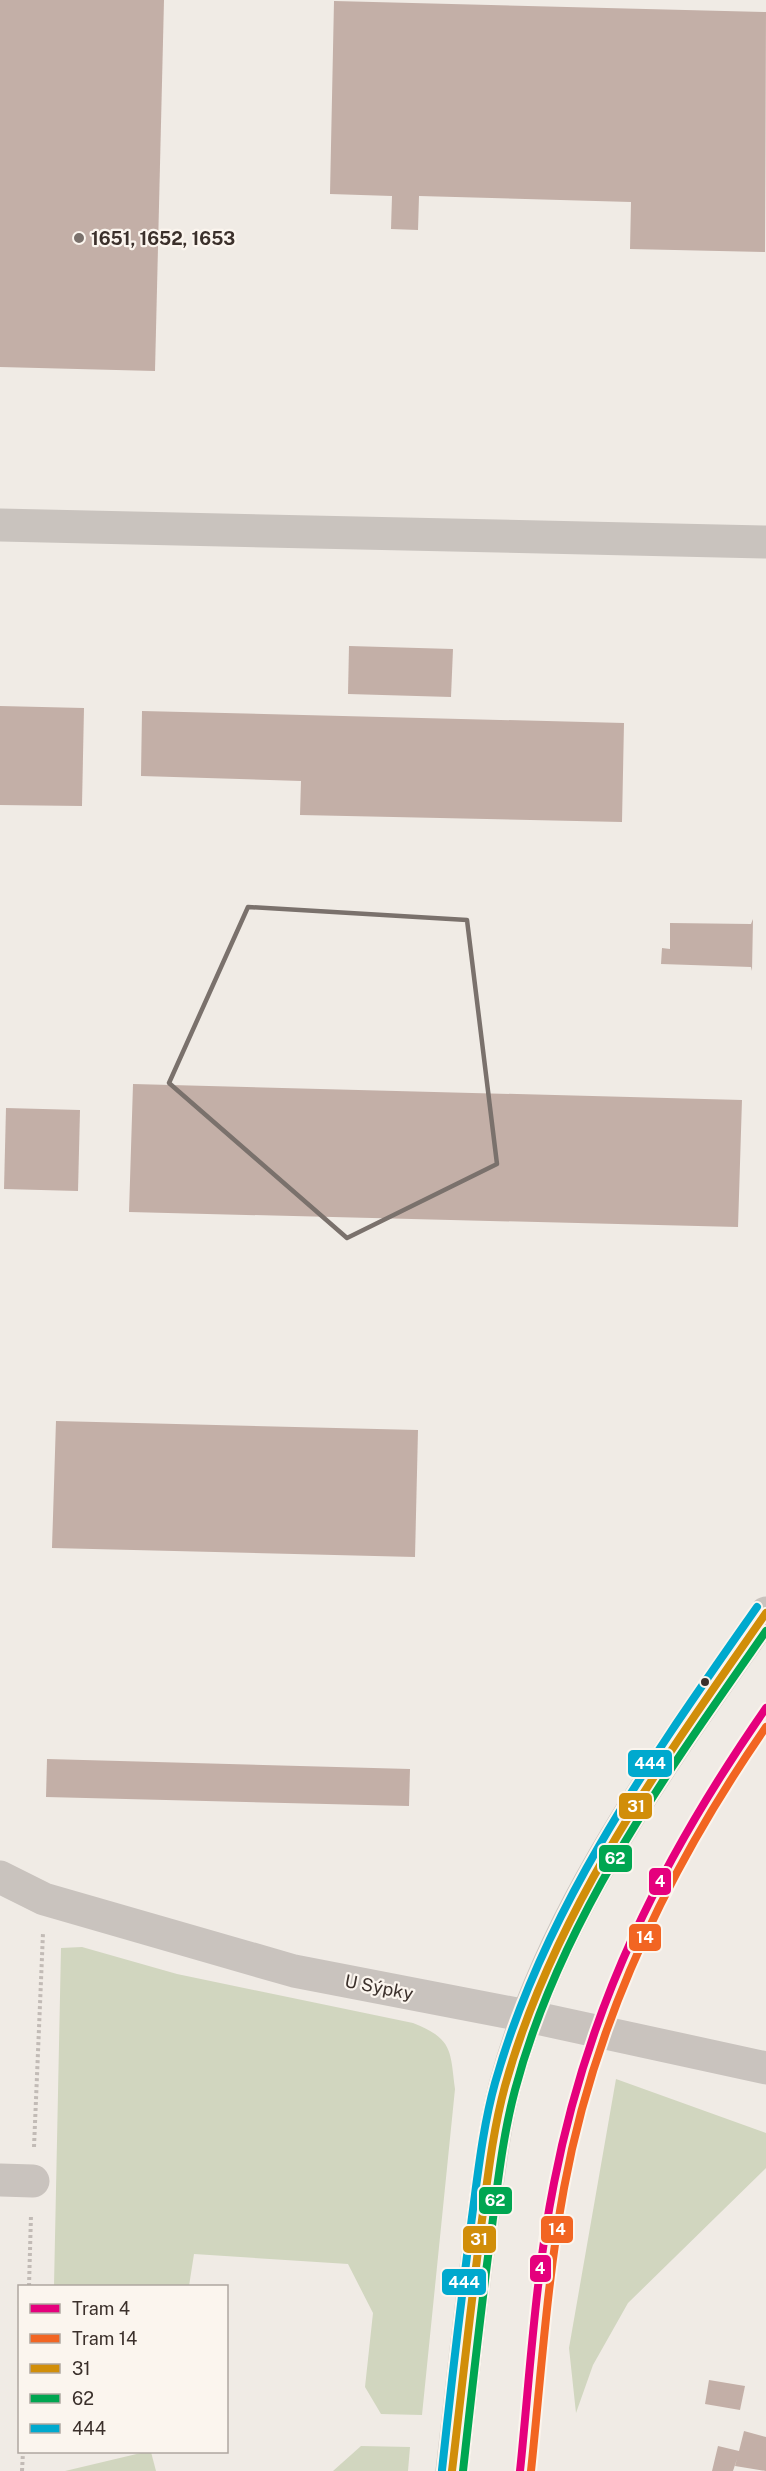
<svg xmlns="http://www.w3.org/2000/svg" width="766" height="2471" viewBox="0 0 766 2471" font-family="'Public Sans',sans-serif">
<style>
.green{fill:#d1d6bf}
.building{fill:#c3afa7}
.lines{fill:none;stroke-linecap:round;stroke-linejoin:round}
.path{stroke:#c2bbb6;stroke-width:4;stroke-dasharray:3 3;stroke-linecap:butt}
.minor{stroke:#c9c3be;stroke-width:33}
.bus-1-casing{stroke:#fbf5ee;stroke-width:12}
.bus-2-casing{stroke:#fbf5ee;stroke-width:12}
.bus-3-casing{stroke:#fbf5ee;stroke-width:12}
.bus-1{stroke:#d18e09;stroke-width:8}
.bus-2{stroke:#00a651;stroke-width:8}
.bus-3{stroke:#00a9ce;stroke-width:8}
.tram-1-casing{stroke:#fbf5ee;stroke-width:12}
.tram-2-casing{stroke:#fbf5ee;stroke-width:12}
.tram-1{stroke:#e5007d;stroke-width:8}
.tram-2{stroke:#f26522;stroke-width:8}
.marked{fill:none;stroke:#7a716c;stroke-width:4.5;stroke-linejoin:round}
.poi-dot{fill:#7a716c;stroke:#fbf5ee;stroke-width:2}
.bus-dot{fill:#3b302b;stroke:#fbf5ee;stroke-width:2}
.labels{text-anchor:middle;dominant-baseline:central;stroke-width:4.5;stroke-linejoin:round;paint-order:stroke}
.poi-label{font-size:18px;font-weight:bold;fill:#3b302b;stroke:#fbf5ee;text-anchor:start}
.street-label{font-size:18px;fill:#3b302b;stroke:#fbf5ee}
.line-badge{stroke:#fbf5ee;stroke-width:2}
.badge-label{font-size:16px;text-anchor:middle;font-weight:bold;fill:#fff}
</style>
<rect width="100%" height="100%" fill="#f0ebe5"/>
<g class="green">
<path d="M82,1947L177,1974L413,2023C453,2039 450,2050 455,2089L422,2415L381,2414L365,2387L373,2313L348,2264L194,2254L189,2286H54L61,1948Z"/>
<path d="M616,2079L766,2133V2168L628,2303L593,2365L576,2413L569,2348Z"/>
<path d="M361,2446L410,2447L408,2471H333Z"/>
<path d="M145,2452H151L156,2471H65Z"/>
</g>
<g class="building">
<path d="M0,0H164L155,371L0,367Z"/>
<path d="M334,1L766,12L765,252L630,249L631,202L419,196L418,230L391,229L392,196L330,194Z"/>
<path d="M349,646L453,649L451,697L348,694Z"/>
<path d="M0,706L84,708L82,806L0,805Z"/>
<path d="M142,711L624,723L622,822L300,815L301,781L141,776Z"/>
<path d="M753,919L752,971L751,967L661,964L662,948L670,949V923L751,924Z"/>
<path d="M133,1084L742,1100L738,1227L129,1212Z"/>
<path d="M6,1108L80,1110L78,1191L4,1189Z"/>
<path d="M56,1421L418,1430L415,1557L52,1548Z"/>
<path d="M47,1759L410,1769L409,1806L46,1797Z"/>
<path d="M709,2380L745,2386L740,2410L705,2404Z"/>
<path d="M744,2431L766,2437V2471L735,2466L737,2459L733,2471H712L718,2446L739,2451Z"/>
</g>
<g class="lines">
<g class="path">
<path d="M34,2147L43,1933"/>
<path d="M29,2286L31,2215"/>
<path d="M22,2471L23,2452"/>
</g>
<g class="minor">
<path d="M0,525L766,542"/>
<path d="M0,1877L44,1899L294,1971L527,2016L766,2068"/>
<path d="M0,2180L33,2181"/>
<path d="M452,2471C462,2386 471,2300 483,2215C489,2172 494,2128 505,2086C552,1910 664,1760 766,1613"/>
</g>
<defs>
<path id="bus-1" d="M452,2471C462,2387 471,2303 482,2220C488,2175 493,2130 505,2086C554,1910 663,1761 766,1613"/>
<path id="bus-2" d="M463,2471C472,2389 481,2307 492,2226C498,2181 503,2135 515,2090C560,1920 666,1774 766,1631"/>
<path id="bus-3" d="M442,2470C451,2386 461,2301 472,2217C478,2173 483,2126 495,2083C545,1906 653,1756 757,1607"/>
</defs>
<use href="#bus-1" class="bus-1-casing"/>
<use href="#bus-2" class="bus-2-casing"/>
<use href="#bus-3" class="bus-3-casing"/>
<use href="#bus-1" class="bus-1"/>
<use href="#bus-2" class="bus-2"/>
<use href="#bus-3" class="bus-3"/>
<defs>
<path id="tram-1" d="M520,2471C530,2375 535,2278 554,2183C589,2003 662,1858 766,1708"/>
<path id="tram-2" d="M531,2471C541,2376 547,2281 564,2188C595,2019 669,1867 766,1727"/>
</defs>
<use href="#tram-1" class="tram-1-casing"/>
<use href="#tram-2" class="tram-2-casing"/>
<use href="#tram-1" class="tram-1"/>
<use href="#tram-2" class="tram-2"/>
</g>
<path class="marked" d="M248,907L467,920L497,1164L347,1238L169,1083Z"/>
<circle class="poi-dot" cx="79" cy="238" r="6"/>
<circle class="bus-dot" cx="705" cy="1682" r="5"/>
<g class="labels">
<g class="poi-label">
<text x="91" y="238">1651, 1652, 1653</text>
</g>
<g class="street-label">
<text transform="translate(379 1987) rotate(11)">U Sýpky</text>
</g>
</g>
<g class="line-badge">
<rect x="627" y="1749" width="46" height="29" rx="6" fill="#00a9ce"/>
<rect x="618" y="1792" width="35" height="28" rx="6" fill="#d18e09"/>
<rect x="598" y="1844" width="35" height="29" rx="6" fill="#00a651"/>
<rect x="648" y="1867" width="24" height="29" rx="6" fill="#e5007d"/>
<rect x="628" y="1923" width="34" height="29" rx="6" fill="#f26522"/>
<rect x="478" y="2186" width="35" height="29" rx="6" fill="#00a651"/>
<rect x="540" y="2215" width="34" height="29" rx="6" fill="#f26522"/>
<rect x="462" y="2225" width="35" height="29" rx="6" fill="#d18e09"/>
<rect x="529" y="2254" width="23" height="29" rx="6" fill="#e5007d"/>
<rect x="441" y="2268" width="46" height="28" rx="6" fill="#00a9ce"/>
</g>
<g class="badge-label">
<text x="650" y="1769">444</text>
<text x="636" y="1812">31</text>
<text x="615" y="1864">62</text>
<text x="660" y="1887">4</text>
<text x="645" y="1943">14</text>
<text x="495" y="2206">62</text>
<text x="557" y="2235">14</text>
<text x="479" y="2245">31</text>
<text x="540" y="2274">4</text>
<text x="464" y="2288">444</text>
</g>
<rect x="18" y="2285" width="210" height="168" fill="#fbf5ee" stroke="#aea6a0" stroke-width="1.5"/>
<rect x="30" y="2304" width="30" height="9" fill="#e5007d" stroke="#aea6a0" stroke-width="1.5"/>
<text x="72" y="2315" font-size="18" fill="#3b302b">Tram 4</text>
<rect x="30" y="2334" width="30" height="9" fill="#f26522" stroke="#aea6a0" stroke-width="1.5"/>
<text x="72" y="2345" font-size="18" fill="#3b302b">Tram 14</text>
<rect x="30" y="2364" width="30" height="9" fill="#d18e09" stroke="#aea6a0" stroke-width="1.5"/>
<text x="72" y="2375" font-size="18" fill="#3b302b">31</text>
<rect x="30" y="2394" width="30" height="9" fill="#00a651" stroke="#aea6a0" stroke-width="1.5"/>
<text x="72" y="2405" font-size="18" fill="#3b302b">62</text>
<rect x="30" y="2424" width="30" height="9" fill="#00a9ce" stroke="#aea6a0" stroke-width="1.5"/>
<text x="72" y="2435" font-size="18" fill="#3b302b">444</text>
</svg>
